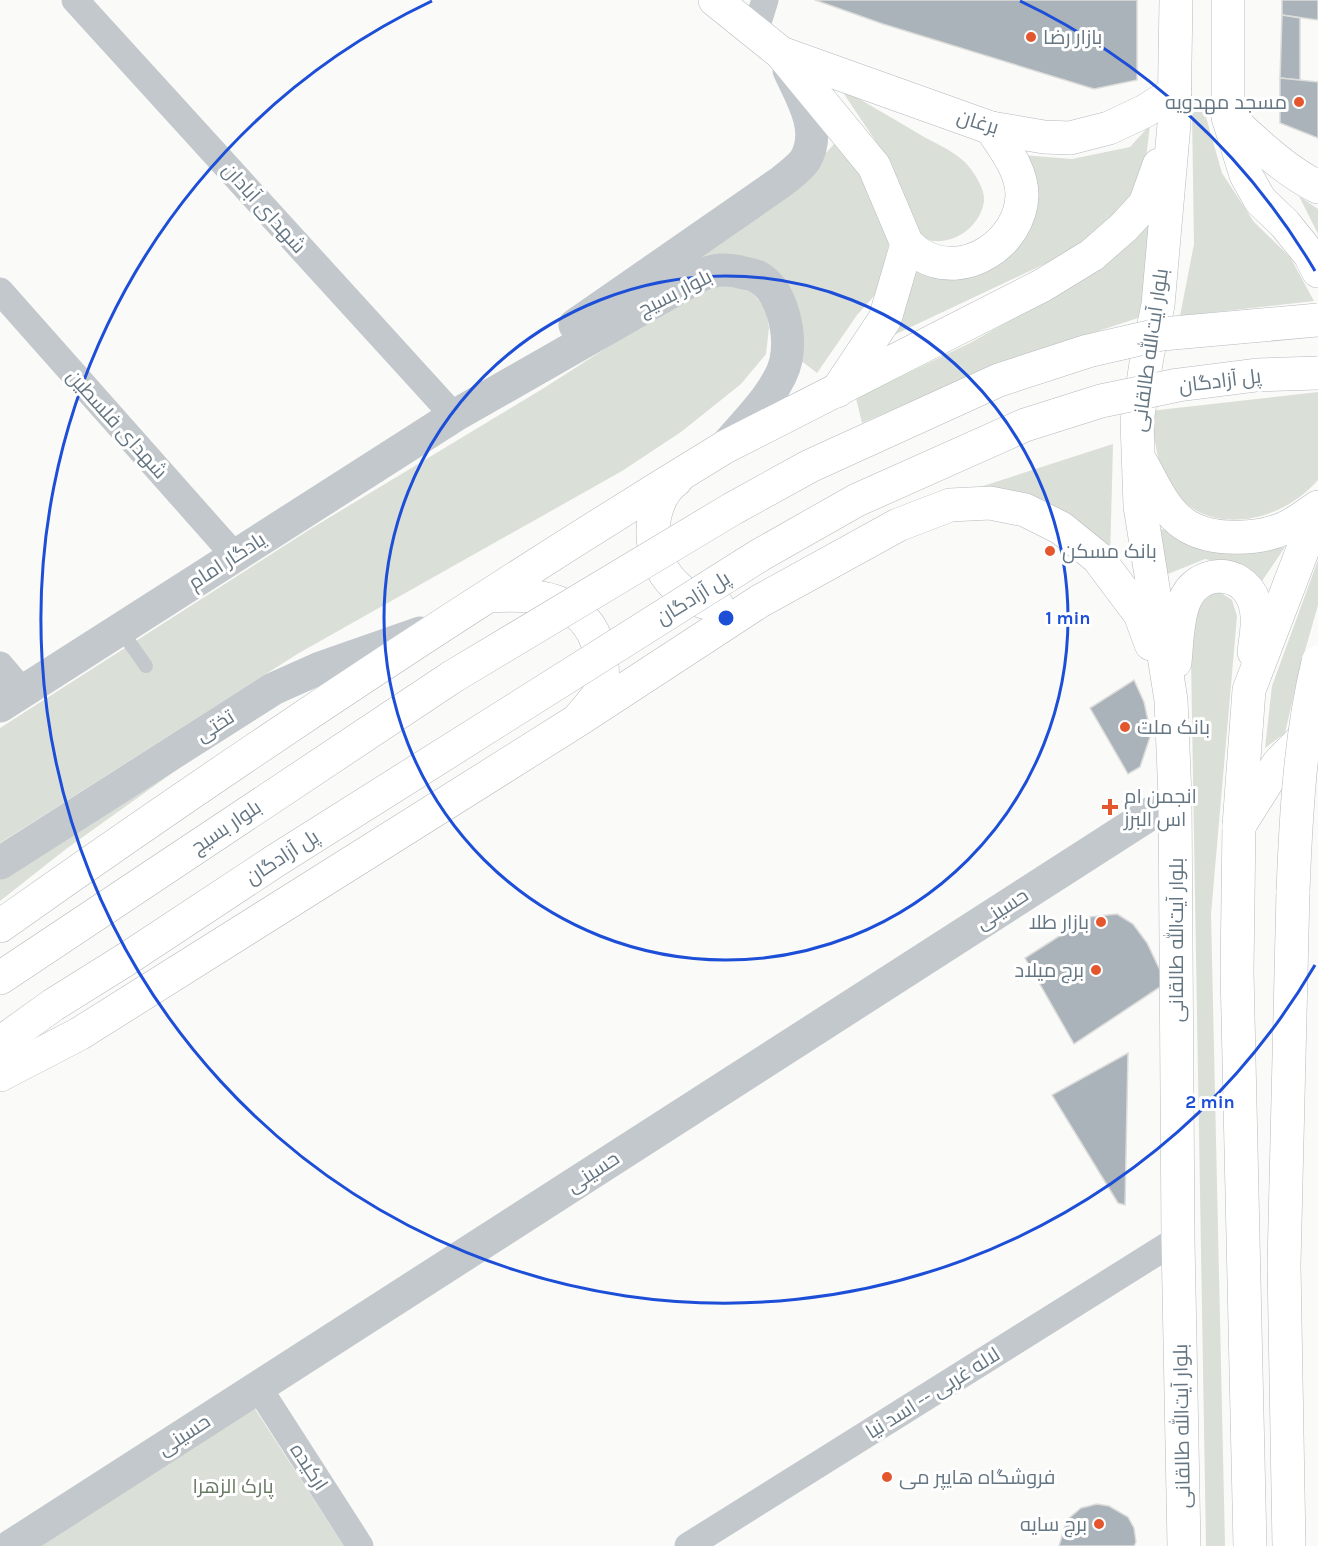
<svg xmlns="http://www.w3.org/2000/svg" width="1318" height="1546" viewBox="0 0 1318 1546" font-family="Karla,Cairo,sans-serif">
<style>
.green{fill:#dadfd7}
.building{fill:#aab3b9;stroke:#dcdcda;stroke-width:1.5}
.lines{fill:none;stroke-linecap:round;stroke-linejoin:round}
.secondary-casing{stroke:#b3babf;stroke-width:34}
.primary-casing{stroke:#b5babe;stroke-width:34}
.service{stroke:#c3c8cc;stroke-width:14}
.minor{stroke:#c3c8cc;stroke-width:27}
.tertiary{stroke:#c3c8cc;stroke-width:33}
.secondary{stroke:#fff;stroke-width:33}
.primary{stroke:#fff;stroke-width:33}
.primary-bridge-casing{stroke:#b5babe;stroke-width:34;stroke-linecap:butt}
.primary-bridge{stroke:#fff;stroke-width:33}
.ring{fill:none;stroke:#1d4ed8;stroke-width:3}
.poi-dot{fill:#e4572e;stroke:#fff;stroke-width:2}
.labels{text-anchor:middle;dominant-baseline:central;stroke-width:6;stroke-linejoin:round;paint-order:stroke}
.poi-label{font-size:20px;fill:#657683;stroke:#fff;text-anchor:start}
.street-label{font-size:20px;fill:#657683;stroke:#fff}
.park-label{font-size:20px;fill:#687a64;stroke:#fff}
.centre{fill:#1d4ed8;stroke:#fff;stroke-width:3}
.ring-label{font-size:18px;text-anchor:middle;font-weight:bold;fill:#1d4ed8;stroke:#fff;stroke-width:6;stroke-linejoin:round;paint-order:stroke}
</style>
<rect width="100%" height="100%" fill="#fafaf8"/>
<g class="green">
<path d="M840,88C868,104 896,120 924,137C939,145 960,154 970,168C976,176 985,190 984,201C981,224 958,243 934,241C926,240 920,235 914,231L887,158Z"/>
<path d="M1204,110L1222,173L1254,222L1290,257L1314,301L1180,316L1194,244L1192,111Z"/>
<path d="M1150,125L1146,158L1128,201L1096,232L1068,253L877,343L911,265L937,274L1030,219L1037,181L1022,155L1072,159L1130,147Z"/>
<path d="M834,144L867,179L889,244L876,294L857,315L817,373L795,356L793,307L688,267L800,182Z"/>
<path d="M1299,196L1318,209V234Z"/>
<path d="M1153,213L1141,317L1001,363L862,423L856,398L970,343L1061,292Z"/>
<path d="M731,281L751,291L766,309L769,328L766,354L741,384L681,432L622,471L299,653L0,843V728L312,528L544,388L684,298Z"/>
<path d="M1318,392V480C1278,526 1199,540 1165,479C1158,467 1153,427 1150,411Z"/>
<path d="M1113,444L1110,559L1073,517L1044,501L980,487Z"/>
<path d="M1156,527L1203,544L1243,553L1285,547L1260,584L1241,566L1205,559L1163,576Z"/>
<path d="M1318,560V605L1299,672L1285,733L1265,748L1272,686Z"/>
<path d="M1220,592L1232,600L1237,616L1211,914L1225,1546H1206L1191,659L1192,621L1205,595Z"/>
<path d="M259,711L66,849L0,901V879Z"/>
<path d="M251,1403L344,1546H28Z"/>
</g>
<g class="building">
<path d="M815,0H1137V80L1094,89L883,24Z"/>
<path d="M1282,0H1318V20L1282,15Z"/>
<path d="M1282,15L1300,18V80L1280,78Z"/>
<path d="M1280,78L1318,82V138L1280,123Z"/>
<path d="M1134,680L1144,702L1151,734L1140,767L1128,774L1090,708Z"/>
<path d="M1117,914L1133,924L1147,943L1166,983L1074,1044L1025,958L1089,917Z"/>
<path d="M1128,1053L1125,1205L1118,1203L1052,1095Z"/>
<path d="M1097,1504L1109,1506L1128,1517L1134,1528L1136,1542L1134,1546H1059L1067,1520L1081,1508Z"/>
</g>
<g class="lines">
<defs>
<g id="secondary">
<path d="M715,0L781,53L874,166L907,244L885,319L837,391"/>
<path d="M781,53L991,128L1044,137L1070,138L1109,128L1145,111L1175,92"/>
<path d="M907,244C911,247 916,252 921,255C965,281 1021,242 1022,195C1022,170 1004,148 991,128"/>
<path d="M1239,826L1278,764L1316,725"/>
</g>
<g id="primary">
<path d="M1176,0L1174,124L1158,305L1147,357L1137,422L1140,506L1171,700L1175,798L1178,1239L1184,1546"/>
<path d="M1228,0V117L1246,175L1260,200L1285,224L1310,255L1318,271"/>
<path d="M1229,118C1257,143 1284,170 1318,187"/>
<path d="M1142,464C1154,485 1164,510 1184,524C1212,543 1263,540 1291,525C1300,520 1309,513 1318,507"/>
<path d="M676,480C665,488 658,502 655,515C645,558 672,599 717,605"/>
<path d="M489,596C533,593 586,596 599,649C602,661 605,677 600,690C597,699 587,708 581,716"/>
<path d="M1175,662C1177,643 1177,620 1184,602C1196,569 1241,567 1254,601C1260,617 1256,636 1254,652"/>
<path d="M0,926C236,759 478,598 725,447L1043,285L1092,255L1124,227L1145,204L1159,165"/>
<path d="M0,978L452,677"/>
<path d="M0,1043L53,1005L125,960"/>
<path d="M0,1075L79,1034L578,720L760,601L898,525L950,505L990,503L1025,510L1061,528L1098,558L1140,614L1151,644"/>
<path d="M1250,1546L1237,971L1239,826L1249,690L1318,510"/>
<path d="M1289,1546L1284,1265L1293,891"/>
</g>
</defs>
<use href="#secondary" class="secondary-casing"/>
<use href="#primary" class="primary-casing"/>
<path class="service" d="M120,629L146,666"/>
<g class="minor">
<path d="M75,0L454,416"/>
<path d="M755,32L765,0"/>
<path d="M0,291L235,556"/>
<path d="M0,665L23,692"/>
<path d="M258,1387L360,1546"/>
<path d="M688,1546L1178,1239"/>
</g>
<g class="tertiary">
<path d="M575,325L781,182C788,176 800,168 805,160C823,130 801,97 789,70"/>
<path d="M0,706L454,416L699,276C715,269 727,268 744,273C748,274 754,274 758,277C783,291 791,334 786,360C780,390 744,424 725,447"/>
<path d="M0,863L273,689L320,668L420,633"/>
<path d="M11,1546L1175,798"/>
</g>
<use href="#secondary" class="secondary"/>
<use href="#primary" class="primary"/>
<defs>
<g id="primary-bridge">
<path d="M452,677L732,509L810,466L999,380L1088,351L1162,334L1318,320"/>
<path d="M1293,891C1296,814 1300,737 1318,662"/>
<path d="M125,960L275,861L760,555L857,500L1025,425L1101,401L1178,385L1257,375L1318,373"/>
</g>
</defs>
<use href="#primary-bridge" class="primary-bridge-casing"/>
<use href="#primary-bridge" class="primary-bridge"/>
</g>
<g class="ring">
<circle cx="726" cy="618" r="342"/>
<path d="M1315 965A684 684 0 1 1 432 1M1020 1A684 684 0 0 1 1315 271"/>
</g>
<g class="poi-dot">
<circle cx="1031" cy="37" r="6"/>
<circle cx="1299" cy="102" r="6"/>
<circle cx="1050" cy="551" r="6"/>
<circle cx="1125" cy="727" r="6"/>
<path d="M1107 798h6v6h6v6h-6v6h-6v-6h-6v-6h6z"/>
<circle cx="1101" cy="922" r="6"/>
<circle cx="1096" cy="970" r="6"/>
<circle cx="887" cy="1477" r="6"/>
<circle cx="1099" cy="1524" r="6"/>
</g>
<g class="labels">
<g class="poi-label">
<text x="1043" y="37">بازار رضا</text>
<text x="1287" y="102" text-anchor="end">مسجد مهدویه</text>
<text x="1062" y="551">بانک مسکن</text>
<text x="1137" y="727">بانک ملت</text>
<text x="1124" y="796">انجمن ام<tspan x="1124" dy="23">اس البرز</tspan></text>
<text x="1089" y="922" text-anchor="end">بازار طلا</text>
<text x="1084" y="970" text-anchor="end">برج میلاد</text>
<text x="899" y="1477">فروشگاه هایپر می</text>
<text x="1087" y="1524" text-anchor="end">برج سایه</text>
</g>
<g class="street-label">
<text transform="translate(978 122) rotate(17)">برغان</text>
<text transform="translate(264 208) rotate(48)">شهدای آبادان</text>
<text transform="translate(675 293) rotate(-27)">بلوار بسیج</text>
<text transform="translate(1150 350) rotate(-82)">بلوار آیت‌الله طالقانی</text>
<text transform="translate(1220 381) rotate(-7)">پل آزادگان</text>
<text transform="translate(117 424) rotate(48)">شهدای فلسطین</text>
<text transform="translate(227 561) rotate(-33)">یادگار امام</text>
<text transform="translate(693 598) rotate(-32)">پل آزادگان</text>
<text transform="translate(215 726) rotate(-33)">تختی</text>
<text transform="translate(226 827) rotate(-34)">بلوار بسیج</text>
<text transform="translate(282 857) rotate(-33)">پل آزادگان</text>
<text transform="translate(1002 909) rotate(-33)">حسینی</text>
<text transform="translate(1176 940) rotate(-90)">بلوار آیت‌الله طالقانی</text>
<text transform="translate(593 1172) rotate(-33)">حسینی</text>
<text transform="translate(933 1393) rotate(-32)">لاله غربی -- اسد نیا</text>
<text transform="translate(1182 1426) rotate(-91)">بلوار آیت‌الله طالقانی</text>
<text transform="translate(184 1435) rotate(-33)">حسینی</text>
<text transform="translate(309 1467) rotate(57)">ارکیده</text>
</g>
<g class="park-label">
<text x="233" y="1486">پارک الزهرا</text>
</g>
</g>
<circle cx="726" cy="618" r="9" class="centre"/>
<g class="ring-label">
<text x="1068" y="624">1 min</text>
<text x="1210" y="1108">2 min</text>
</g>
</svg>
